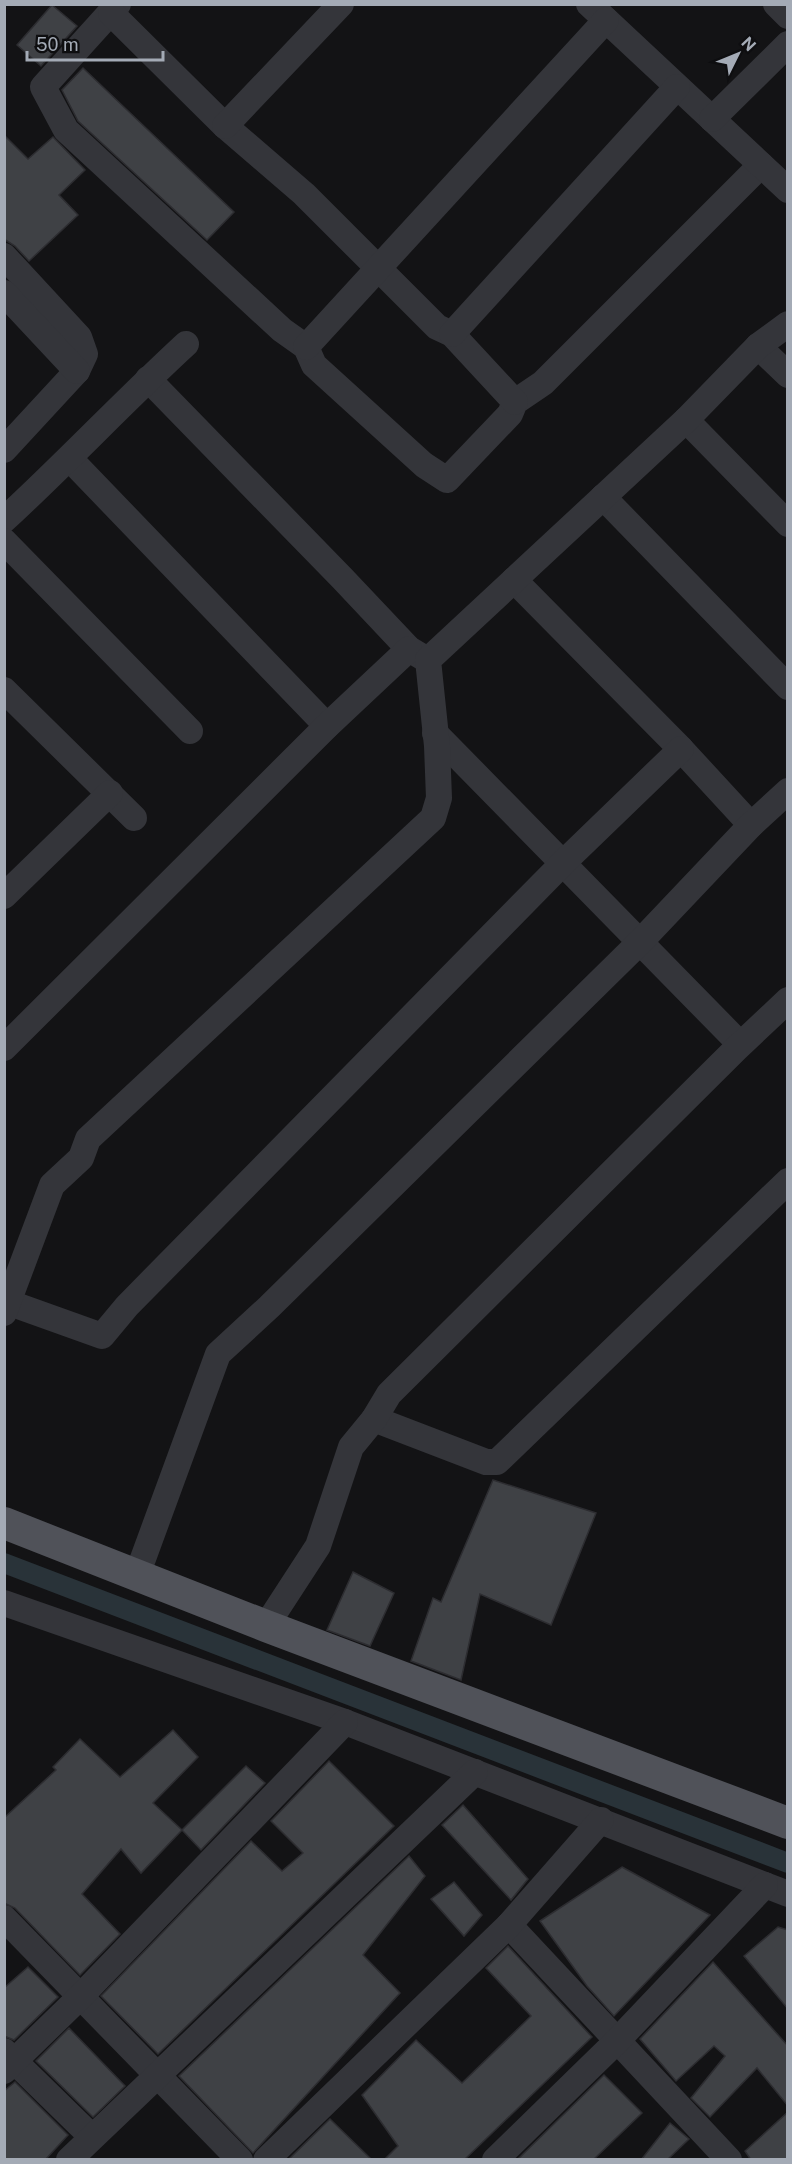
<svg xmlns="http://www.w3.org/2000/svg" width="792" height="2164" viewBox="0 0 792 2164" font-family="'Public Sans',sans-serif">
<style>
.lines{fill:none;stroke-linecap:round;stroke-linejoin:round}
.canal{stroke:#293339;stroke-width:20}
.building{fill:#3f4145;stroke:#2d2d31;stroke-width:1.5}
.minor{stroke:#34353a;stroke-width:26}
.major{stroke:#505259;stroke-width:32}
</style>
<rect width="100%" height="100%" fill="#131315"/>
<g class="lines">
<path class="canal" d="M4,1563L788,1863"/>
</g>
<g class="building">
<path d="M52,5L77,26L41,66L17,45Z"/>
<path d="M83,68L234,212L207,240L78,121L62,90Z"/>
<path d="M4,135L28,159L53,137L85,170L59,195L78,215L29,261L15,246L4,239Z"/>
<path d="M493,1480L596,1513L551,1625L480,1594L461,1680L411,1661L433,1598L441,1602Z"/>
<path d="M353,1572L394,1593L370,1646L327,1630Z"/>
<path d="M173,1730L198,1757L153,1803L182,1830L141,1873L121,1849L82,1894L120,1934L80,1975L15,1908L4,1903V1818L56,1770L53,1767L80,1739L120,1777Z"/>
<path d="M329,1761L394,1826L158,2054L101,1996L251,1841L282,1871L303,1853L271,1821Z"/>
<path d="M246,1766L265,1783L201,1850L182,1830Z"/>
<path d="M463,1805L528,1879L511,1900L442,1825Z"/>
<path d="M409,1856L425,1876L363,1955L400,1993L253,2153L179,2076Z"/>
<path d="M622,1867L710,1915L614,2016L587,1986L540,1921Z"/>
<path d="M454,1882L482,1915L464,1936L431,1899Z"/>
<path d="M778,1927L788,1930V2009L744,1956Z"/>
<path d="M508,1946L592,2037L464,2160H384L398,2146L362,2095L416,2040L462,2083L531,2016L486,1968Z"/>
<path d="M713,1962L788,2046V2106L757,2068L710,2117L691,2098L725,2056L714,2046L676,2081L640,2039Z"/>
<path d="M28,1967L58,1997L14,2040L4,2036V1988Z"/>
<path d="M69,2028L125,2086L93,2117L36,2061Z"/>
<path d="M604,2075L642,2113L593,2160H517Z"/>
<path d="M15,2082L68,2135L45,2160H4V2091Z"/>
<path d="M788,2112V2160H751L745,2151Z"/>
<path d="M330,2119L372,2160H288Z"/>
<path d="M670,2123L689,2139L667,2160H641Z"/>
</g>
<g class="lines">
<g class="minor">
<path d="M118,4L43,87L66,130L282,330L306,347L314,365L424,465L447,480L510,414L515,402L543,383L761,165"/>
<path d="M589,4L788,190"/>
<path d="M776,4L788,16"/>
<path d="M111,13L225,126L304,194L437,327L452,334L515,402"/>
<path d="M712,119L788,44"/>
<path d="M225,126L341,4"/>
<path d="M4,256L79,337L85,354L77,371L4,450"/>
<path d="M4,293L77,371"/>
<path d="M452,334L677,87"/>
<path d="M758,346L788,375"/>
<path d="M306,347L606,20"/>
<path d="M148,379L342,578L409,649L424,658"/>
<path d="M686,420L788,524"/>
<path d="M70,459L327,726"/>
<path d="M603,497L788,687"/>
<path d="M4,520C66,463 124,401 186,344"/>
<path d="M4,541L190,731"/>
<path d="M514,580L681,749L751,825"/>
<path d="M4,690L134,818"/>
<path d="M435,733L740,1044"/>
<path d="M4,896L110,793"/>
<path d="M4,1048L327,726L409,649"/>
<path d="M7,1302L102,1336L127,1306L563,863L681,749"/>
<path d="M4,1313L52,1185L81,1158L88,1139L433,818L439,798L437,746L428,660L686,420L758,346L788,324"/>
<path d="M374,1419L486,1462H497L788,1181"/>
<path d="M137,1575L218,1354L269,1307L641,941L751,825L788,791"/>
<path d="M4,1603L345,1722L788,1894"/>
<path d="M266,1626L318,1546L351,1447L374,1419L389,1394L736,1049L788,1000"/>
<path d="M4,1918L240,2160"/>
<path d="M509,1925L729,2160"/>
<path d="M4,2051L92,2137"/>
<path d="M4,2071L81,1996L345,1722"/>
<path d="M69,2160L475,1772"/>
<path d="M266,2160L509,1925L601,1820"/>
<path d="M495,2160L617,2041L765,1885"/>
</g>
<path class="major" d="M4,1523L266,1626L788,1823"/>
</g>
<rect width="792" height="2164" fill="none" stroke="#a4abb6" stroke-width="12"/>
<g transform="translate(738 54) rotate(47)" stroke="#0e0e10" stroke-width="4.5" paint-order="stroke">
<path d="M0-4.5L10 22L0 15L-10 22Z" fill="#a4abb6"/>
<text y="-9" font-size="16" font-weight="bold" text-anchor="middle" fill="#a4abb6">N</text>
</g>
<path d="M27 51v9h136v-9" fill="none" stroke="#a4abb6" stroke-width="3"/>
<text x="36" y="51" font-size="18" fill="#a4abb6" stroke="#0e0e10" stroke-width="4.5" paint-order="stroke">50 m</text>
</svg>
